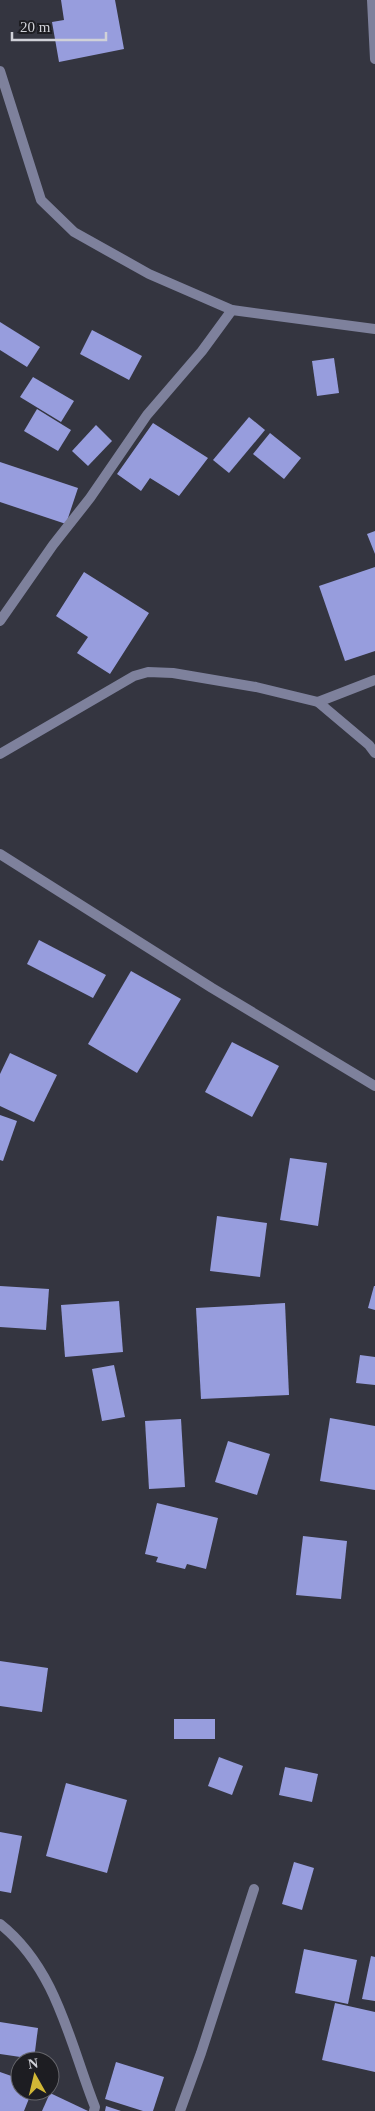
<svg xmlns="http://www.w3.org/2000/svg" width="375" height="2111" viewBox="0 0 375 2111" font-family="Georgia,serif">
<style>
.building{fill:#979ddd}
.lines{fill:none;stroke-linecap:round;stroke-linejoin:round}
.minor{stroke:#7e819c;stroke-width:10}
</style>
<rect width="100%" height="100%" fill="#343540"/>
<g class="building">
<path d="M61,0H115L124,49L59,62L52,22L64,20Z"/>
<path d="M0,322L40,347L27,367L0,350Z"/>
<path d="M92,330L142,356L129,380L80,354Z"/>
<path d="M334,358L339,393L317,396L312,361Z"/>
<path d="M33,377L74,401L61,422L20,397Z"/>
<path d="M37,409L71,430L58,451L24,431Z"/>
<path d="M249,417L265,430L229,473L213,460Z"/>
<path d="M153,423L208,458L179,496L150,478L141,491L117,474Z"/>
<path d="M96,425L112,441L88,466L72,451Z"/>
<path d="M270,433L301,458L284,479L253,454Z"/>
<path d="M0,462L78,488L66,524L0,502Z"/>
<path d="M375,531V554L367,534Z"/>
<path d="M375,567V651L345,661L319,586Z"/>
<path d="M84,572L149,613L110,674L77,653L88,637L56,616Z"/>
<path d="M39,940L106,975L93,998L27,964Z"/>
<path d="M131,971L181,999L137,1073L88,1044Z"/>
<path d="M232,1042L279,1066L252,1117L205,1092Z"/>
<path d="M10,1053L57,1075L34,1122L0,1106V1074Z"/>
<path d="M0,1115L17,1121L3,1161L0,1160Z"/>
<path d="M290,1158L327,1163L318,1226L280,1220Z"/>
<path d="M217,1216L267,1223L260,1277L210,1271Z"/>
<path d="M0,1286L49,1289L46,1330L0,1327Z"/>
<path d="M374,1286H375V1310L368,1308Z"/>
<path d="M119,1301L123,1352L65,1357L61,1305Z"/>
<path d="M285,1303L289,1395L201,1399L196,1308Z"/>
<path d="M360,1355L375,1357V1385L356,1383Z"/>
<path d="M114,1365L125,1417L102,1421L92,1369Z"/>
<path d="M330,1418L375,1426V1490L320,1481Z"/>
<path d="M181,1419L185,1487L149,1489L145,1421Z"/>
<path d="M228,1441L270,1454L257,1495L215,1482Z"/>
<path d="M157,1503L218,1518L206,1569L187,1564L185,1569L156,1562L158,1557L145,1554Z"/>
<path d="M303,1536L347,1541L341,1599L296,1595Z"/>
<path d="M0,1661L48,1668L42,1712L0,1706Z"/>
<rect x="174" y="1719" width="41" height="20"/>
<path d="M219,1757L243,1766L232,1795L208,1786Z"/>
<path d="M285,1767L318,1774L312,1802L279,1795Z"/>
<path d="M66,1783L127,1800L107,1873L46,1856Z"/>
<path d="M0,1832L22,1836L11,1893L0,1891Z"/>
<path d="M294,1862L314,1868L302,1910L282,1904Z"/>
<path d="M304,1949L357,1960L348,2004L295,1993Z"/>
<path d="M371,1956L375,1957V2001L362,1999Z"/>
<path d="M335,2003L375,2012V2072L322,2060Z"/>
<path d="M0,2022L38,2028L34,2059L0,2054Z"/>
<path d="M116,2062L164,2077L153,2111H143L105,2099Z"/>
<path d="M0,2072L20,2079V2091H32L24,2111H0Z"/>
<path d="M50,2093L88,2111H42Z"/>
<path d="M106,2106L121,2111H105Z"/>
</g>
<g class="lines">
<g class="minor">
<path d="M372,0L375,59"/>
<path d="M0,71L41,200L74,232L149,274L232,310L375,329"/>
<path d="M0,621L53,545L90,498L147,415L202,351L232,310"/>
<path d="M318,702L375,680"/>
<path d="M0,754L134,676L148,672L173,673L256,687L318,702L369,745L375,753"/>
<path d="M0,854L212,988L375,1086"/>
<path d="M0,1924C57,1969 70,2044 95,2107L94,2111"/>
<path d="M180,2111L201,2053L254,1889"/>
</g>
</g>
<g transform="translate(35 2076) rotate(352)"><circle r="24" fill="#1d1d22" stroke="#65656b"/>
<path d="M0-4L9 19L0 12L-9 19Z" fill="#d1b736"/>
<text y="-8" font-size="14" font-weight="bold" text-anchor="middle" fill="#d0d1d8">N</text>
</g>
<path d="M12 32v8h94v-8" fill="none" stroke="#d0d1d8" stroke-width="2.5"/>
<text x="20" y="32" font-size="15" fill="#d0d1d8" stroke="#1d1d22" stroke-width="4" paint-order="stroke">20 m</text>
</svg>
